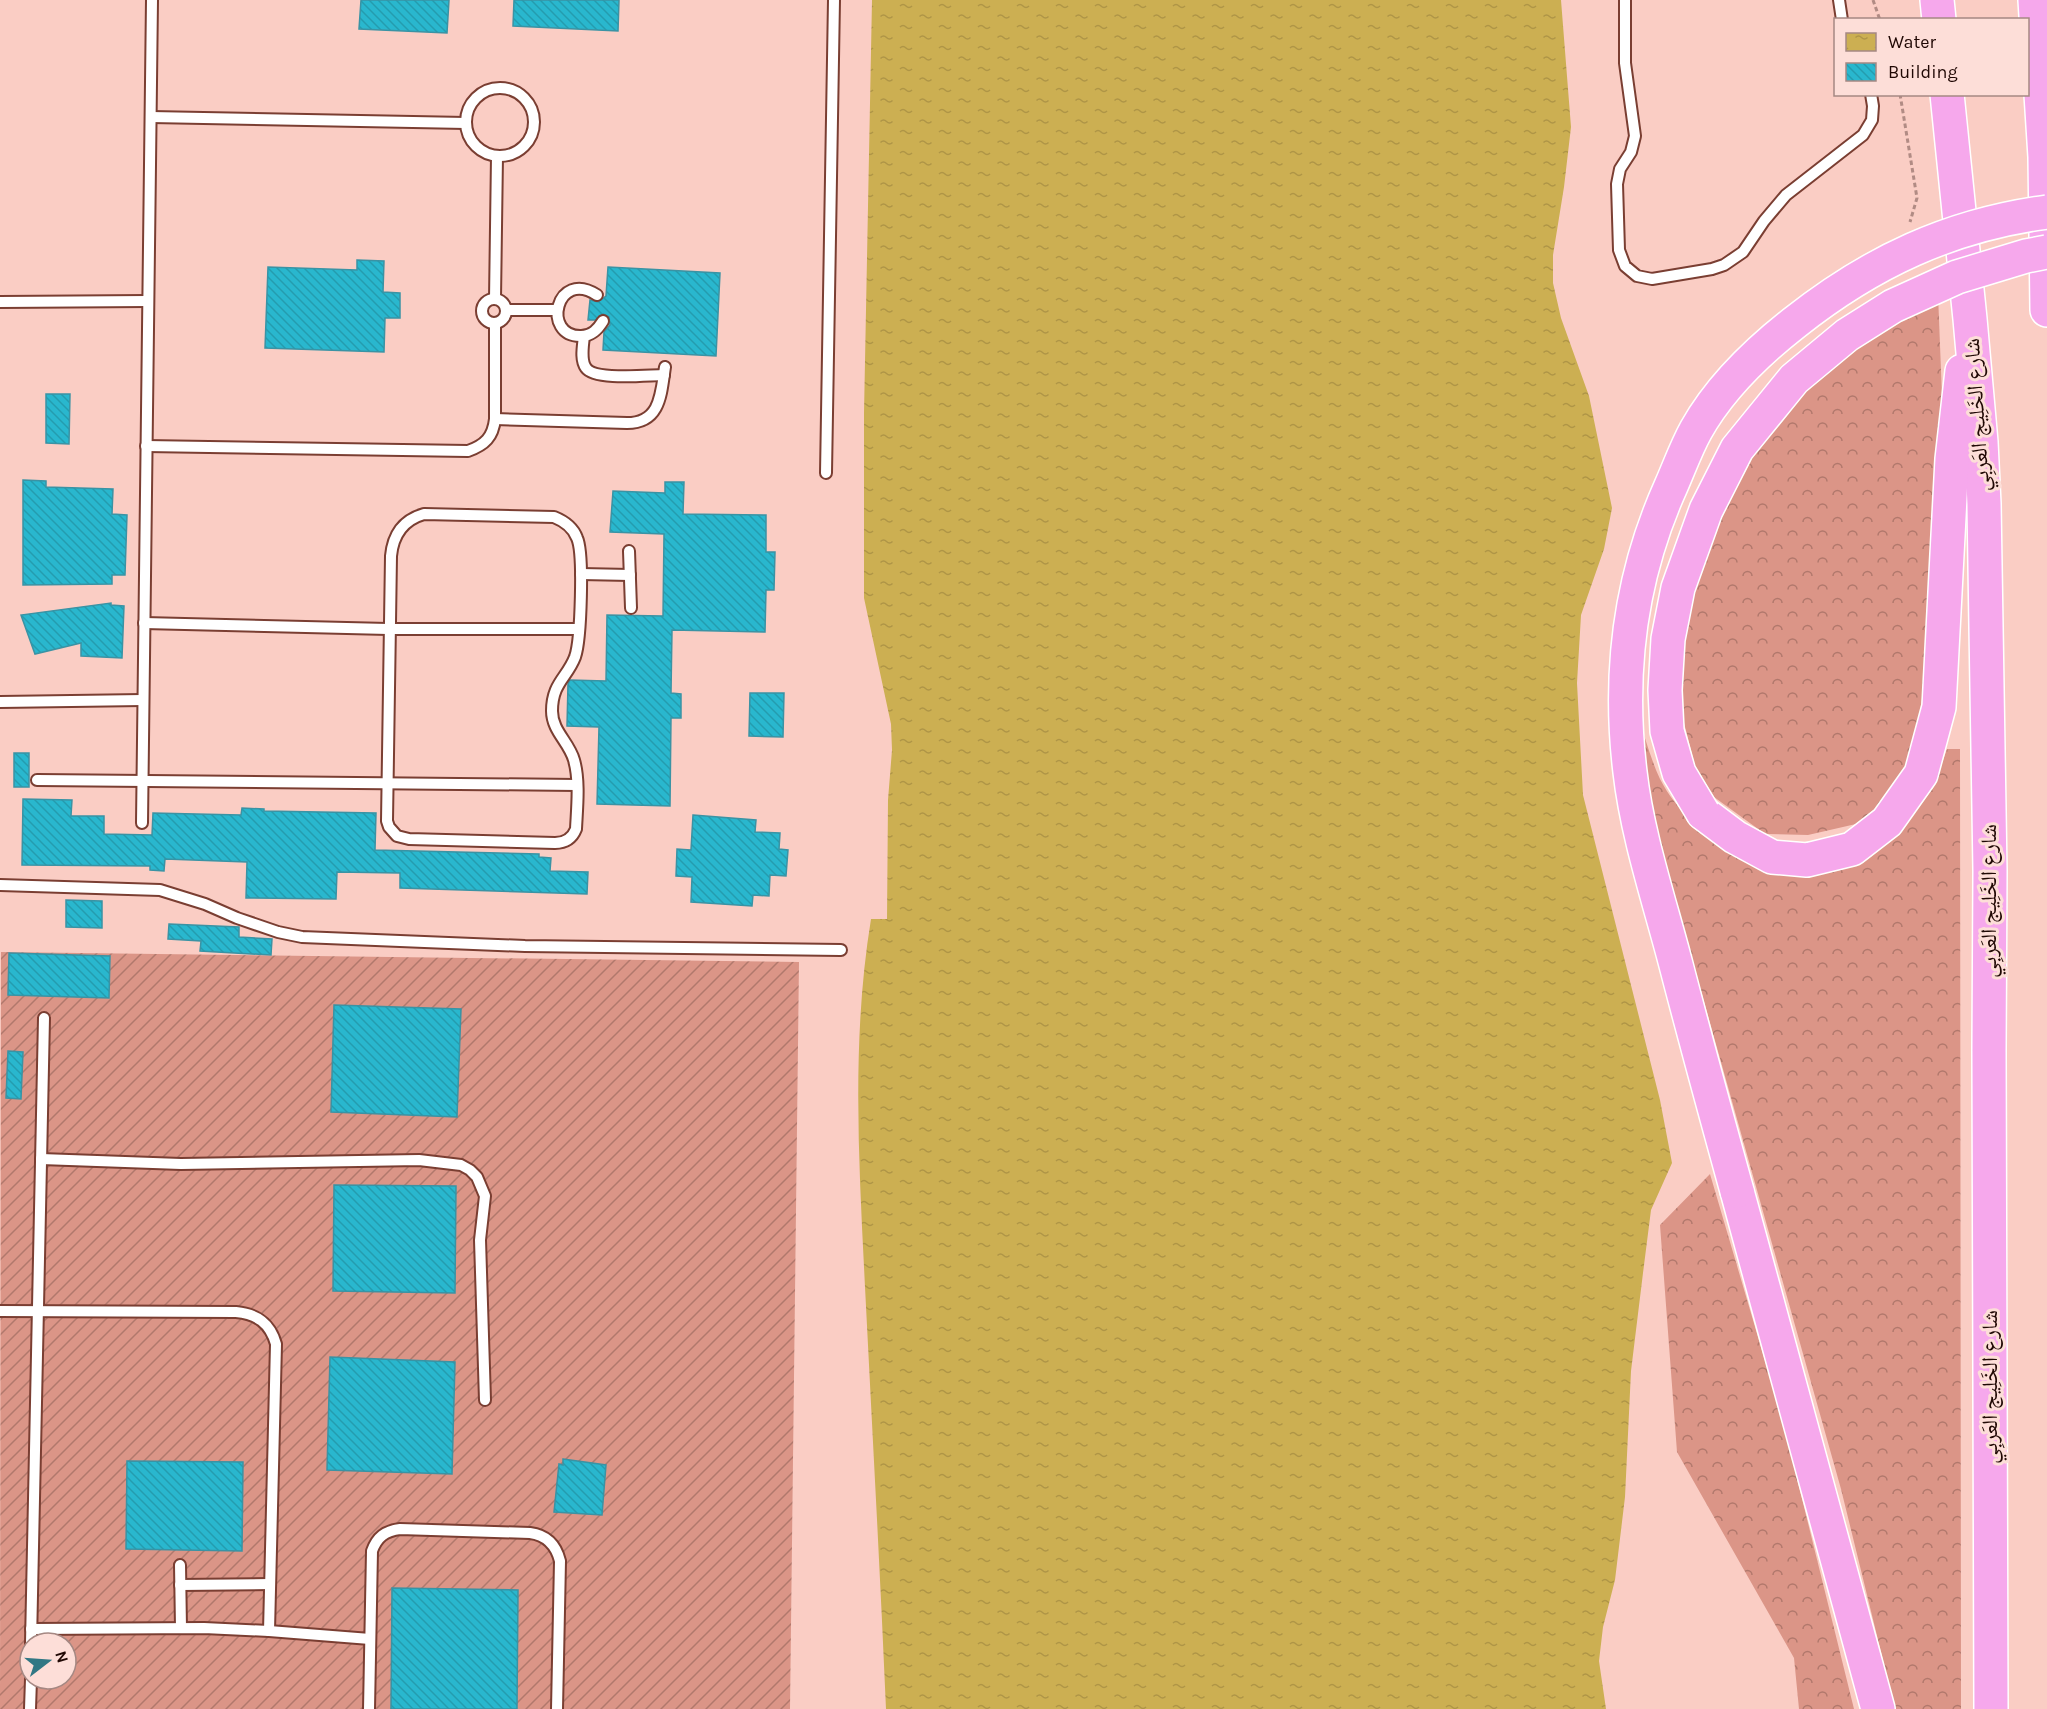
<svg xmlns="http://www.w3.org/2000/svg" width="2047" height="1709" viewBox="0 0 2047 1709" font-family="Karla,'Noto Naskh Arabic',sans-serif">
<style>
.forest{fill:url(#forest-crowns)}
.garden{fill:url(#garden-furrows);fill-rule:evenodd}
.water{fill:url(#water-ripples)}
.building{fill:url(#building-back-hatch);stroke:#3a93a4;stroke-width:1.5}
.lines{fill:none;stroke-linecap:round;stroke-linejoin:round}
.service-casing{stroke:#7a3e32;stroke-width:14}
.trunk-casing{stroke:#fff;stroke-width:36}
.path{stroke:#b18b84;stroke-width:3;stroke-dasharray:4.5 3;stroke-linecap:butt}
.service{stroke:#fff;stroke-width:10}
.trunk{stroke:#f6a8ec;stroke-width:33}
.trunk-bridge-casing{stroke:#fff;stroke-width:36;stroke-linecap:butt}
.trunk-bridge{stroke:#f6a8ec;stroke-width:33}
.labels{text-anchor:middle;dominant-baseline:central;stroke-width:6;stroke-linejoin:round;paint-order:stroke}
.street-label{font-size:22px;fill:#200804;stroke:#fdded8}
</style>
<defs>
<pattern id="forest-crowns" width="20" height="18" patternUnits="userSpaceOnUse" patternTransform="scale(1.5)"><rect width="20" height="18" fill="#db9587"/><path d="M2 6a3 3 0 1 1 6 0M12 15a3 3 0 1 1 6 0" fill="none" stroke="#b1786c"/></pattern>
<pattern id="garden-furrows" width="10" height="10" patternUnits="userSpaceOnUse" patternTransform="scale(1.5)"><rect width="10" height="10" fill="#db9587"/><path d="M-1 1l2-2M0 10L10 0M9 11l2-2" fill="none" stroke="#b1786c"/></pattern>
<pattern id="water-ripples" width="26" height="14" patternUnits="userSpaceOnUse" patternTransform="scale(1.5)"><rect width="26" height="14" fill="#ccaf52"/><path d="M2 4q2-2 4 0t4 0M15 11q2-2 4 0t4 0" fill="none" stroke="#af9546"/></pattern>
<pattern id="building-back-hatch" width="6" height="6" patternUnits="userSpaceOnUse" patternTransform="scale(1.5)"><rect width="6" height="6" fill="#29b7ce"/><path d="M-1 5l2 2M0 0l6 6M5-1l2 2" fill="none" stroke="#249caf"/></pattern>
</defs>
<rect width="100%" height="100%" fill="#facdc4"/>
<g class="forest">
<path d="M1938,294L1942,396L1925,675L1917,737L1910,766L1888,798L1856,824L1808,835L1765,834L1714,797L1695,766L1680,707L1687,581L1745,453L1799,389L1850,347Z"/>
<path d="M1638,717C1645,737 1651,760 1660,779C1677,812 1704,834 1734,855L1901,831L1933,788L1947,749H1960L1961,1709H1895L1841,1489L1651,813Z"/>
<path d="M1710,1174L1783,1422L1854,1709H1799L1794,1658L1677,1452L1660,1225Z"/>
</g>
<path class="garden" d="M1,952L799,962L790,1709H0ZM30,1643H66V1679H30Z"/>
<path class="water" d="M872,0H1561L1571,127L1564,187L1553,255V283L1561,318L1589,396L1612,508L1604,549L1581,615L1577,683L1583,795L1660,1100L1672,1163L1651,1210L1643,1273L1631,1371L1625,1497L1615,1580L1603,1627L1599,1661L1606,1709H886C880,1568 872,1427 865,1287C859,1164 851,1041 871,919H887L888,800L892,750L891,724L864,598V413Z"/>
<g class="building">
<path d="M361,0H449L447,33L359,29Z"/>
<path d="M514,0H619L618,31L513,26Z"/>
<path d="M357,260L384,261L383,292L400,293V318H385L384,352L265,348L268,267L357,270Z"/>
<path d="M608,267L720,273L716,356L603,350L604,332L610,325L609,317L603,314L595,320H588L590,300L598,302L606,296Z"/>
<path d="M46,394H70L69,444L46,443Z"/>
<path d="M23,480L46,481V487L113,489L112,514L127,515L125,575H112V584L23,585Z"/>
<path d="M665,482H684L683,514L766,515V552H775L774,590H766L765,632L672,630L671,693L681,694V718H671L670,806L597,804L599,727L567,726L568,684L570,680L606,681L607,615L663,616L664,534L610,532L613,491L665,493Z"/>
<path d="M111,603V605L124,606L122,658L81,656V643L35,654L21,615Z"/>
<path d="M750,693H784L783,737L749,736Z"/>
<rect x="14" y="753" width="15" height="34"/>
<path d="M23,799L72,800L71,816H104V834L152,835L153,813L241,815L242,808L264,809V811L376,813L375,850L539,854V857L551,858L550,871L588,872L587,894L400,888V873L337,872L336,899L246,898L247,862L165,859L164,871L150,870V866L22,865Z"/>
<path d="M693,815L756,820L755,832L780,833L779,849L788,850L786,876L770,875L769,896L753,895L752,906L691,902L692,877L676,876L677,849L691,850Z"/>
<path d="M66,900L102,901V928L66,927Z"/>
<path d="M169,924L239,927V937L272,939L271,955L200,951L201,941L168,939Z"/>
<path d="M9,953L110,956L109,998L8,995Z"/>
<path d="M334,1005L461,1009L457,1117L331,1112Z"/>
<path d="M8,1051L23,1052L21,1099L6,1098Z"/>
<path d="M334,1185L456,1186L455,1293L333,1291Z"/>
<path d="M330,1357L455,1362L452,1474L327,1470Z"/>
<path d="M563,1459L606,1465L602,1515L554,1512L559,1464L563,1465Z"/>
<path d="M127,1461L243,1462L242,1551L126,1549Z"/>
<path d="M392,1588L518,1590L517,1709H391Z"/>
</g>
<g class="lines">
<defs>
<g id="service">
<path d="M1625,0V63L1635,136L1631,152L1620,169L1617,184L1619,250L1625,266L1637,276L1652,279L1712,269L1724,265L1743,252L1764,221L1786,195L1863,135L1872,120L1873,106L1871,94"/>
<path d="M1839,0L1842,20"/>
<circle cx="500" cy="122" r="34"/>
<path d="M151,117L466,123"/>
<path d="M597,295C556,268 541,337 581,336C592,336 598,329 603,321"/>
<path d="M495,299L497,156"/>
<circle cx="494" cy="311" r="12"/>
<path d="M0,302L148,301"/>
<path d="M506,310H557"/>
<path d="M584,336C583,346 580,360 586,368C595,381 648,375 664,375"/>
<path d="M495,419L627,423C661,423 661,393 665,367"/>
<path d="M146,446L468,451C485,445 493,437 495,419V323"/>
<path d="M826,473L834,0"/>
<path d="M424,514L554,517C564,521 573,527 577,538C584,553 581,640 575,657C567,678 552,683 552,711C552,731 569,742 574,760C580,781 577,808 576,829C572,839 565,843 555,843L409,839L397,836L389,827L387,821L391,556C393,535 403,520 424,514Z"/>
<path d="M629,551L631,608"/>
<path d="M581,574L630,575"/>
<path d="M144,623L388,629H578"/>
<path d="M0,702L143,700"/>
<path d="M37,780L577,785"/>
<path d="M142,823L152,0"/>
<path d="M0,885L160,890L205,904L237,918L278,932L302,937L525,946L841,950"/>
<path d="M41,1159L181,1164L419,1160L461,1165L470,1170L477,1177L485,1196L480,1240L485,1400"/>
<path d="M0,1311L236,1312C257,1314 270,1323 276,1344L269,1631"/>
<path d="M180,1565L181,1628"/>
<path d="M180,1585L270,1584"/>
<path d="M31,1629L204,1628L269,1631L370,1639"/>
<path d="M31,1643L44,1018"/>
<path d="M30,1709L31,1679"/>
<path d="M369,1709L372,1551C377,1537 385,1531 400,1529L530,1533C546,1535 556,1545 560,1561L557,1709"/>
</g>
<g id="trunk">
<path d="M1937,0L1939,20"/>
<path d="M2035,0L2045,157L2047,310"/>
<path d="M1947,94L1970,319L1981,442L1984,504L1990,871L1989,1051L1991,1709"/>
<path d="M1703,813L1735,837L1772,857L1807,860L1852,849L1887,822L1921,774L1939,707L1952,459L1962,371"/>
<path d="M1737,1191L1878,1709"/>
</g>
</defs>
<use href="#service" class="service-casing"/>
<use href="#trunk" class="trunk-casing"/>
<g class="path">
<path d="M1873,0L1880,20"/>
<path d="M1900,94L1917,198L1910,222"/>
</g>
<use href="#service" class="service"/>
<use href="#trunk" class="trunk"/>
<defs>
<g id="trunk-bridge">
<path d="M1703,813L1679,773L1667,731L1665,690L1668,639L1678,588L1706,510L1737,449L1794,379L1847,335L1893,306L1957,277L2026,256L2047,252"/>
<path d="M1737,1191C1716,1115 1695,1038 1675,961C1659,900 1637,834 1630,772C1618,673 1630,577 1671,486C1679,468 1686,448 1696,430C1719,389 1757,352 1794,323C1871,262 1950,225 2047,212"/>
</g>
</defs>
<use href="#trunk-bridge" class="trunk-bridge-casing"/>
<use href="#trunk-bridge" class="trunk-bridge"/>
</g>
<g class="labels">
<g class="street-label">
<text transform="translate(1977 415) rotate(-94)">شارع الخَلِيج العَربِي</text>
<text transform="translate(1989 901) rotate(-90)">شارع الخَلِيج العَربِي</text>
<text transform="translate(1990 1387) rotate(-90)">شارع الخَلِيج العَربِي</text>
</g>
</g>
<rect x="1834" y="18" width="195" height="78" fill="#fdded8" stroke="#a58883" stroke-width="1.5"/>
<rect x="1846" y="33" width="30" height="18" fill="url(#water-ripples)" stroke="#a58883" stroke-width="1.5"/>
<text x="1888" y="48" font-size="18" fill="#200804">Water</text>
<rect x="1846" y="63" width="30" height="18" fill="url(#building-back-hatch)" stroke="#a58883" stroke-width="1.5"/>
<text x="1888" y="78" font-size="18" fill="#200804">Building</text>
<g transform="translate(48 1661) rotate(73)"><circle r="28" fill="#fdded8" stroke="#a58883" stroke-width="1.5"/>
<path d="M0-4.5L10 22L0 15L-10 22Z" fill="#317784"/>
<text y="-9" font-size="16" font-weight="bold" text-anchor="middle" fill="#200804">N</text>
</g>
</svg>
